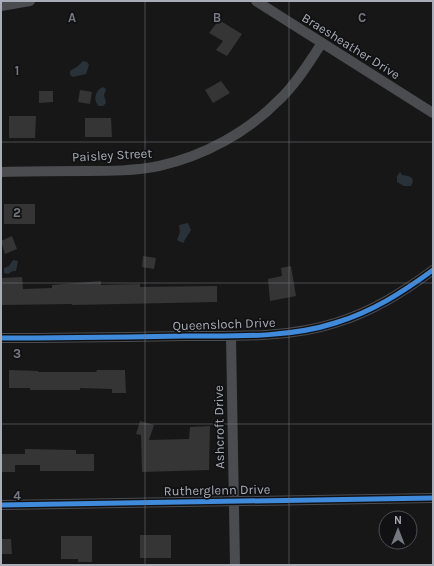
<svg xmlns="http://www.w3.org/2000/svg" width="434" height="566" viewBox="0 0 434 566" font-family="Karla,sans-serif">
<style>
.water{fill:#2a3239}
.building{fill:#353536}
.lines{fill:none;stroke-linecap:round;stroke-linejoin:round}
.street{stroke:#4b4c50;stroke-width:10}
.cycleway-casing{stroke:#111113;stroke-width:8}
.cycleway{stroke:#408adc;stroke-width:5}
.grid{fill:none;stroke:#757880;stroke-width:1;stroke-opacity:0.55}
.labels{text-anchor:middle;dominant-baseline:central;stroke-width:3.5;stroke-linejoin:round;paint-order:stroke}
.street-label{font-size:13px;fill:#a8adb8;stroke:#111113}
.grid-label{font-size:13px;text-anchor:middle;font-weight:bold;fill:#757880;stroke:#111113;stroke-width:3.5;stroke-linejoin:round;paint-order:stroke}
</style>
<rect width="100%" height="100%" fill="#171717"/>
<g class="water">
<path d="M83,61L87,62L89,65L86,74L73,77L70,75V71L78,66Z"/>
<path d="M103,87L106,89L104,95L106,103L103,106H99C92,100 96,90 103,87Z"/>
<path d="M400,172L402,175C406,176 412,175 413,181L411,186H404L397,182V176Z"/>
<path d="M188,223L191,230L183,243L177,240L180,232L179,225Z"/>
<path d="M13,260L18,261L16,271H13L8,274L4,273V268L9,266Z"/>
</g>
<g class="building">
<path d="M219,20L242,34L227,56L216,50L223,41L209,33Z"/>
<path d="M221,81L230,93L213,103L205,90Z"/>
<path d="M80,90L92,92L90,104L78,102Z"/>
<path d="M39,91H53V102L39,103Z"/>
<path d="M9,116H36L35,138H9Z"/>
<path d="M85,118H111L112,137H85Z"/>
<rect x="4" y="204" width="31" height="20"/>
<path d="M12,236L17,249L5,254L1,241Z"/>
<path d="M143,256L156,258L154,269L142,267Z"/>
<path d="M291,266L296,296L270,301L268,279L282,276L281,268Z"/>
<path d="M22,277L23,289L52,288V285L101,281V285L140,284V287L217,286V302L72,305V304L1,305V278Z"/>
<path d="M9,370L38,371V372H96L97,370H125L126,393H112V389L80,388V390H30V388H9Z"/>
<path d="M140,421L154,425L149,440L189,439L190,427L210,426L209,470L142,472L141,435L136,434Z"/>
<path d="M25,449L76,450V454H94V471H40V465H15V472H1V454H25Z"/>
<rect x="140" y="535" width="31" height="23"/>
<path d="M61,536H92V562H78V559H61Z"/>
<path d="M1,539H11L12,554H1Z"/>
</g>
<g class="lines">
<g class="street">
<path d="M256,1L433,113"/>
<path d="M1,6L30,1"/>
<path d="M1,172C29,171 58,171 86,171C110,171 135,171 159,166C204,156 248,132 280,99C297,83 309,62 322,43"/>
<path d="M231,336L235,565"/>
<path d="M1,338C62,338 124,337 185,336C234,336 289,338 335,323C372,312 403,292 433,270"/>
<path d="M1,505L433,498"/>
</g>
<defs>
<g id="cycleway">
<path d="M1,338C62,338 124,337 185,336C234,336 289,338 335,323C372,312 403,292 433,270"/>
<path d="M1,505L433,498"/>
</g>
</defs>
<use href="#cycleway" class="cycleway-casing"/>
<use href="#cycleway" class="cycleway"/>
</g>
<path class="grid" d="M145,1V565M289,1V565M1,142H433M1,283H433M1,424H433"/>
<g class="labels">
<g class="street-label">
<text transform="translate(351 46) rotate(32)">Braesheather Drive</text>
<text transform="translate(112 155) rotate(-3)">Paisley Street</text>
<text transform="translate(224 324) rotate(-2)">Queensloch Drive</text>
<text transform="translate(219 427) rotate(-91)">Ashcroft Drive</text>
<text transform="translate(217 490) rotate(-1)">Rutherglenn Drive</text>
</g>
</g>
<g class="grid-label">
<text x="72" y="22">A</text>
<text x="217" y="22">B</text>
<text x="362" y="22">C</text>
<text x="17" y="75">1</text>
<text x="17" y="217">2</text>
<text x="17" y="358">3</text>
<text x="17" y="500">4</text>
</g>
<rect width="434" height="566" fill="none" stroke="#a8adb8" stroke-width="4"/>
<g transform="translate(398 530)"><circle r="19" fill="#111113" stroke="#4d4f55"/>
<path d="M0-3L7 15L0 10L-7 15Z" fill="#757880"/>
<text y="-6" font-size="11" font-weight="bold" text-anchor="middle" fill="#a8adb8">N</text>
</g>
</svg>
